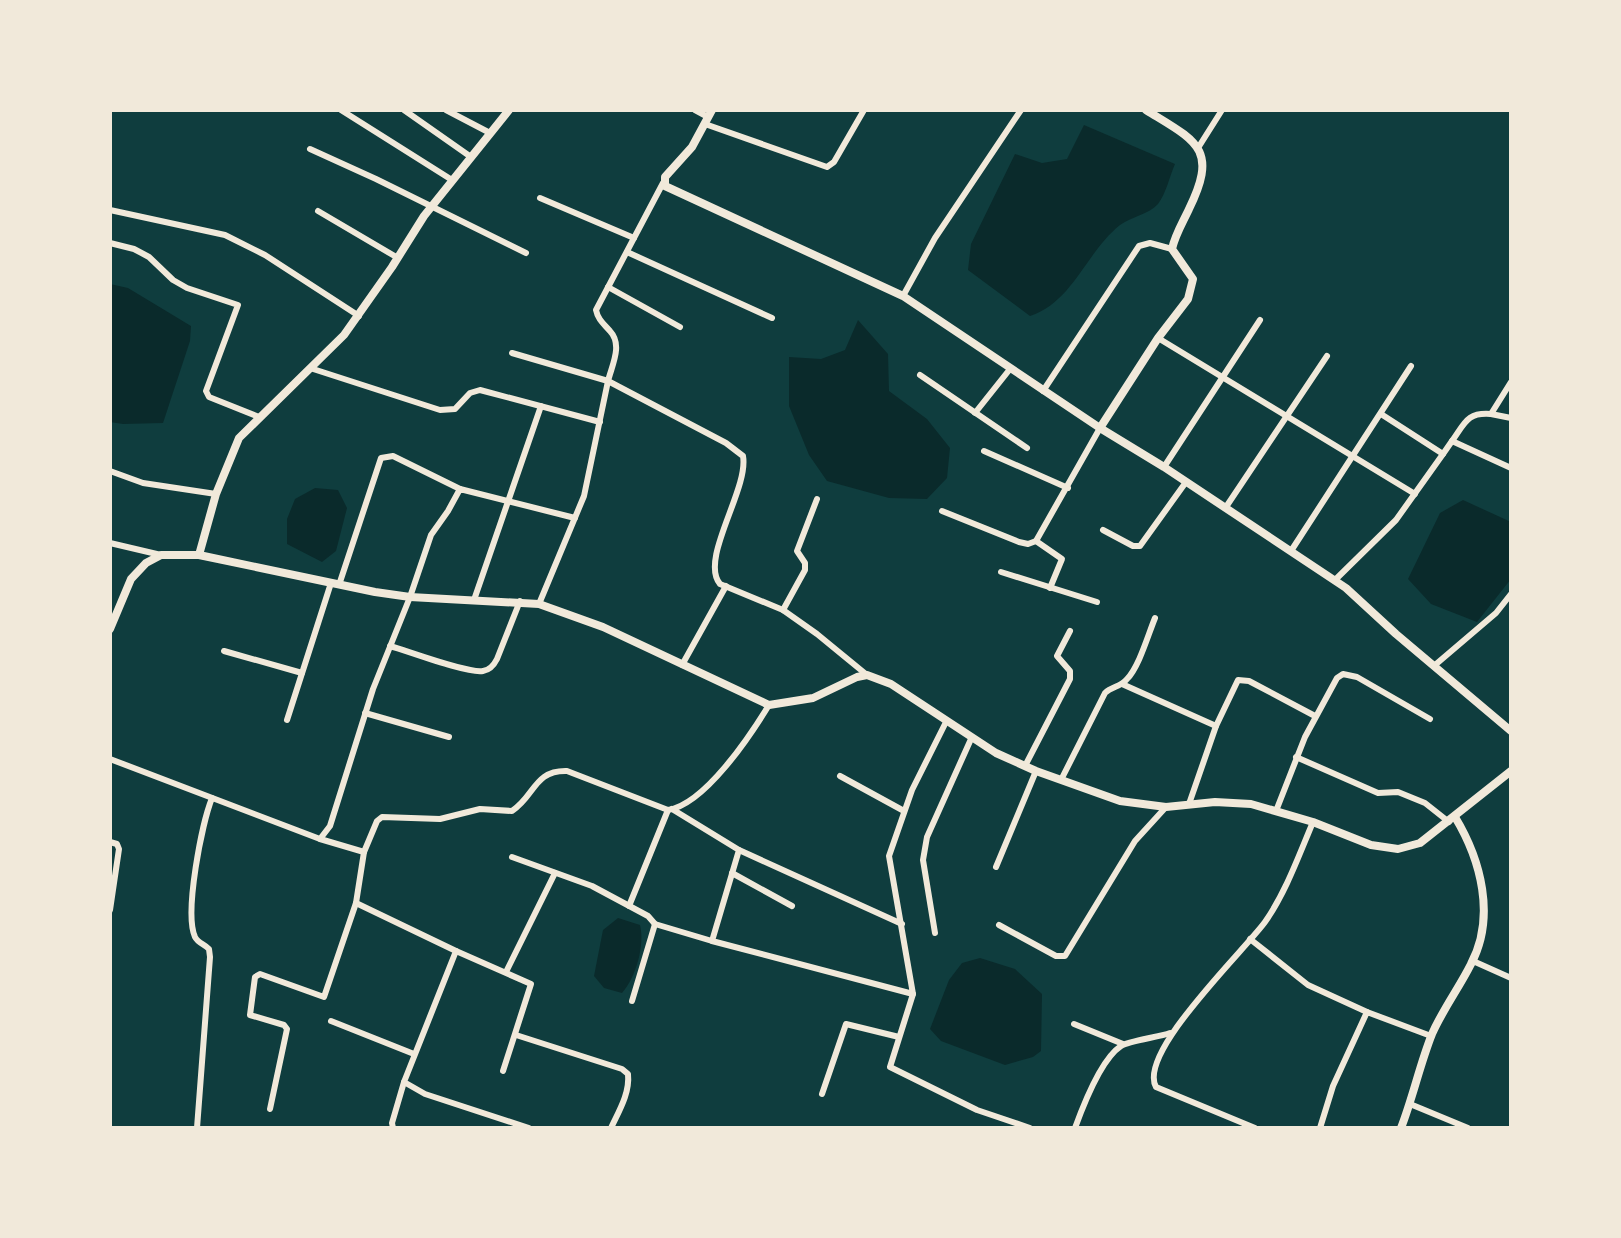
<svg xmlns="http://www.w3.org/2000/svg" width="1621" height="1238" viewBox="0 0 1621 1238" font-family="Karla,sans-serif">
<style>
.water{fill:#0a2a2b}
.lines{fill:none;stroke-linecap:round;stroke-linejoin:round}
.minor{stroke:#f1e9da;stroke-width:6}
.tertiary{stroke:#f1e9da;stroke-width:8}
</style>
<rect width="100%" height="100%" fill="#0f3d3e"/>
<g class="water">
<path d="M1084,125L1175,164C1170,175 1166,194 1158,204C1149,214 1131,217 1120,225C1086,252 1073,302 1030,316L968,270L971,244L1015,154L1042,163L1067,159Z"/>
<path d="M110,284L128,288L191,326L190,341L163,423L123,424L110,422Z"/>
<path d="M858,320L888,354L889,391L927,419L950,448L947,478L927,499L889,498L827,481L809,455L789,406V357L821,359L845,350Z"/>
<path d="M315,488L338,490L347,508L336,551L322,562L287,544V519L295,499Z"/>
<path d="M1463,500L1511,522V579L1477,622L1431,604L1408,579L1440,513Z"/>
<path d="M618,918L640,925C645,945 636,977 622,993L604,988L594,976L603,930Z"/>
<path d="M980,958L1015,969L1042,994L1041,1051L1033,1057L1005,1065L941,1041L930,1029L949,980L962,963Z"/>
</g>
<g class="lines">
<g class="minor">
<path d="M341,110L452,180"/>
<path d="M404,110L471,157"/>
<path d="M446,110L490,133"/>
<path d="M695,110L708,117"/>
<path d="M705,124L827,167L834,162L864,110"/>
<path d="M1198,148L1222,110"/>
<path d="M310,149L376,179L526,253"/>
<path d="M663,183L596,310C598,320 604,324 610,331C623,345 612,365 608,381L726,443L743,456C749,489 699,559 720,584L783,610L817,634L867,675"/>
<path d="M540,198L634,238"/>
<path d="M110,210L225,235L265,255L359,316"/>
<path d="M318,211L398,258"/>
<path d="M110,243L134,249L149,257L173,280L187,288L238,305L206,391L209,397L259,417"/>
<path d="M627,252L772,318"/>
<path d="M608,287L680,327"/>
<path d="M903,296L935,238L1021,110"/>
<path d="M1158,338L1415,494"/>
<path d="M512,353L608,381L584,496L539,604"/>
<path d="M310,368L440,410L455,409L470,393L480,390L600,422"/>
<path d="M920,375L1027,448"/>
<path d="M1511,382L1491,414C1467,412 1465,423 1452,441L1511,468"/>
<path d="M1043,391L1139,246L1150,243L1172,249"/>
<path d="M975,413L1010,369"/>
<path d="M1381,414L1443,454L1452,441"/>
<path d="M1491,414L1511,418"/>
<path d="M984,451L1068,488"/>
<path d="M1164,467L1260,320"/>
<path d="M110,471L143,483L216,494"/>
<path d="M1226,507L1327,356"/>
<path d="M942,511L1019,542L1028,544L1036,541L1100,428"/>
<path d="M1103,530L1133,546H1140L1186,482"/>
<path d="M1036,541L1062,559L1050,588"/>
<path d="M110,543L161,555"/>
<path d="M1291,551L1411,366"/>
<path d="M1001,572L1097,602"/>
<path d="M1335,580L1396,520L1443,454"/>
<path d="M339,585L381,458L393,456L460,489"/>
<path d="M474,600L541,406"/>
<path d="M783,610L805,570V563L797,551L817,499"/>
<path d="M390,646C408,651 468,674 483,671C490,670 494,665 497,659L520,601"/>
<path d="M224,651L302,673"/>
<path d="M682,665L726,586"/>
<path d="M1435,665L1496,613L1511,594"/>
<path d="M1122,684L1216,726"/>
<path d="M365,713L449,737"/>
<path d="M287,720L331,583"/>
<path d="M1296,757L1378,793L1398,792L1425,803L1449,822"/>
<path d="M110,759L320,839L330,826L373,689L410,597L431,535L448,511L460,489L575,518"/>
<path d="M1025,766L1070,679V671L1057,656L1070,631"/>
<path d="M840,776L904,811"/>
<path d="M1061,780L1105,693C1112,686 1121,687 1127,679C1139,667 1148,635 1155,618"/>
<path d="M1189,804L1216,726L1238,680L1249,681L1315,716"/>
<path d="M672,809L739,850L712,941L913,994L889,856L912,790L946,722"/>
<path d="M1276,811L1305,737L1337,678L1343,674L1357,677L1430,719"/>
<path d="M110,842L117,844L119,849L110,910"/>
<path d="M739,850L902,924"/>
<path d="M364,852L377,821L382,817L440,819L480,809L512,811C535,796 534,770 567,771L668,810C705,804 750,736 769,705"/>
<path d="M512,857L592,886L648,916L655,924L712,941"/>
<path d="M996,867L1036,771"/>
<path d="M732,873L792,906"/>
<path d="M356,903L456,951"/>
<path d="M629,906L668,810"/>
<path d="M999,925L1056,956H1065L1135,841L1166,807"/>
<path d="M935,933L923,860L927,837L971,739"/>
<path d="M1250,939L1308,985L1367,1012"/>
<path d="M1473,961L1511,978"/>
<path d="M506,972L555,873"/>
<path d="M913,994L890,1067L977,1110L1030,1128"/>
<path d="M632,1001L655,924"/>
<path d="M331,1021L414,1054"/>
<path d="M1074,1024L1123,1044"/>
<path d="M516,1035L622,1069L628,1074C630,1093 619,1111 611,1128"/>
<path d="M503,1071L531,984L456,951L404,1082L425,1094L529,1128"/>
<path d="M822,1094L846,1024L899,1037"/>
<path d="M1410,1104L1468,1128"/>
<path d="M270,1109L287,1029L284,1025L250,1015L255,977L260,974L324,997L356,903L364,852L320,839"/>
<path d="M197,1128L210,957L209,949C204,944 198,943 195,937C184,913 202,823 212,798"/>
<path d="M393,1128L392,1123L404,1082"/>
<path d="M1075,1128C1083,1106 1101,1059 1121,1046C1128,1041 1159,1037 1170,1033"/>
<path d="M1255,1128L1156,1087C1137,1053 1244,951 1265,922C1286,892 1299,855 1313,822"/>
<path d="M1320,1128L1333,1086L1367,1012L1431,1036"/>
</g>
<g class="tertiary">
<path d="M712,110L692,147L665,177V186L903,296L1100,428"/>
<path d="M1146,110C1196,141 1219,148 1189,209C1183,222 1175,235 1172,249L1193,279L1188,299L1158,338L1100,428L1164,467L1346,588L1396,634L1511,731"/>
<path d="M199,555L216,494L239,438L344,335L392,267L424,216L509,110"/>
<path d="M110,629L131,579L146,563L161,555H199L375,592L410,597L539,604L603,627L769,705L813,698L857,677L867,675L891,684L996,753L1036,771L1120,801L1166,807L1215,802L1251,804L1313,822L1371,845L1398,849L1420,843L1511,771"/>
<path d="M1401,1128C1413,1097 1420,1064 1432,1034C1443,1009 1459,988 1471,964C1496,917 1481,860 1455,817"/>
</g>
</g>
<rect width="1621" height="1238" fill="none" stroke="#f1e9da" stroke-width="224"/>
</svg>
